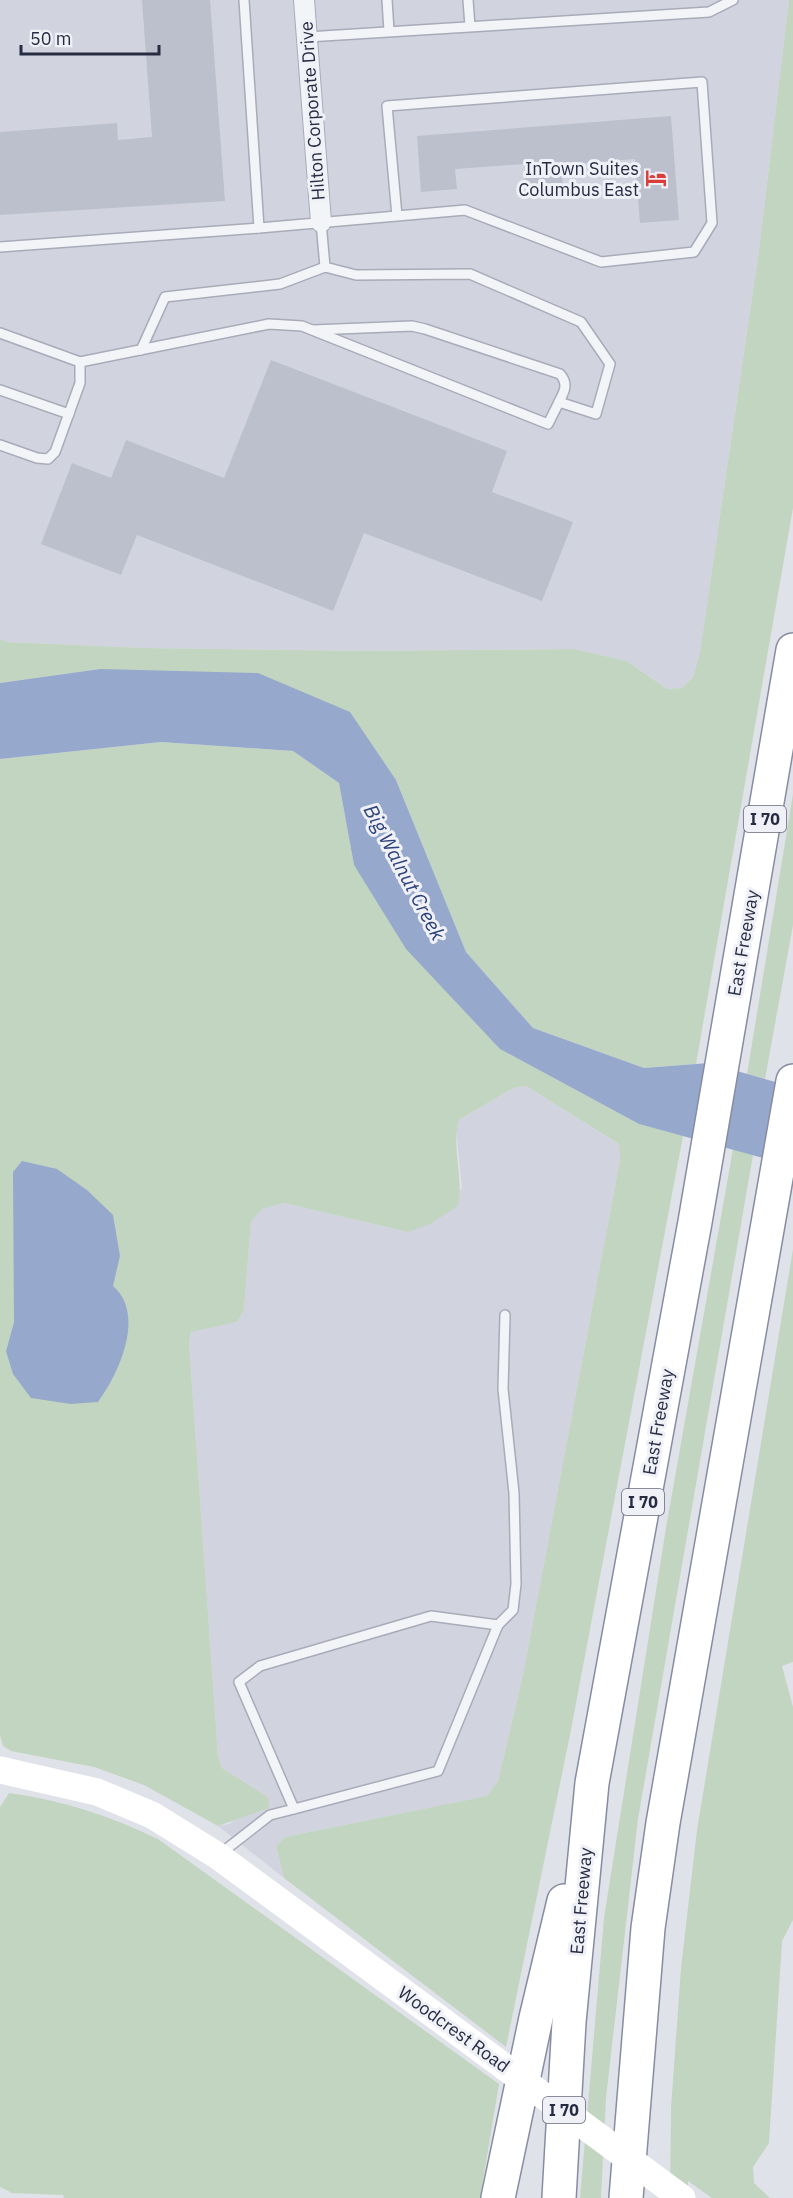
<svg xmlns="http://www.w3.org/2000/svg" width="793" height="2198" viewBox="0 0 793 2198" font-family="'IBM Plex Sans',sans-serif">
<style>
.built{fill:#d1d4df}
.green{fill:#c2d5c0;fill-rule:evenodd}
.water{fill:#97a8cd}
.building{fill:#bcc0cd}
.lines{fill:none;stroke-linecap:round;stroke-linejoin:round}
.lane-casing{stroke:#a8abb8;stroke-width:12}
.street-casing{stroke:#a8abb8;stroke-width:22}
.highway-casing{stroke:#868ca2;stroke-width:36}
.lane{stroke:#f3f4f8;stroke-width:9}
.street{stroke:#f3f4f8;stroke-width:20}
.secondary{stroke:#fff;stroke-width:27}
.highway{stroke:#fff;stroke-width:33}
.secondary-bridge{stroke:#fff;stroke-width:27}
.labels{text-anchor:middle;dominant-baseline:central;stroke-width:6;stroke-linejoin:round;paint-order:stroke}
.shield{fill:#eff1f7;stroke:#636779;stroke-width:1.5}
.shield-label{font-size:16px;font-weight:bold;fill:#272c43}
.street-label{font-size:18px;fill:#272c43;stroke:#eff1f7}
.poi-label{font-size:18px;fill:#272c43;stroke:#eff1f7;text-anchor:end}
.water-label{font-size:20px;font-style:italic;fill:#2d427a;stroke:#eff1f7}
</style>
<rect width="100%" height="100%" fill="#e0e2ea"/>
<g class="built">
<path d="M0,0H789L759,250L700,652L693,677L682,688L667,689L627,661L574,649L368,651L143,648L7,642L0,639Z"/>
<path d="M526,1086L619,1144L620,1160L523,1675L498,1781L488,1796L285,1837L276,1846L284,1878L218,1826L229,1824L268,1797L222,1768L218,1756L189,1342L191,1331L237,1322L244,1310L251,1220L262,1209L284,1203L408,1232L462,1188L456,1130L459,1120L513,1088Z"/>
</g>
<g class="green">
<path d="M789,0H793V508L696,1064L644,1068L533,1028L466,952L396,780L100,669L0,683V639L7,642L143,648L368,651L574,649L627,661L667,689L682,688L693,677L700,652L759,250Z"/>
<path d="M161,742L293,751L339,783L354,865L500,1049L639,1124L683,1136L571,1730L506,2047L284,1878L276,1846L285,1837L487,1796L498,1781L523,1675L620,1160L619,1144L526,1086L513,1088L459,1120C451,1147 464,1177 458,1206L430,1224L408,1232L284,1203L262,1209L251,1221L244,1310L237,1322L191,1332L189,1342L218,1756L222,1768L268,1797L269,1808L218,1826L144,1785L94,1767L11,1751L3,1746L0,1735V759ZM120,1256L112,1286L6,1351L14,1322Z"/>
<path d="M793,794V925L765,1079L747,1074Z"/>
<path d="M733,1149L753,1155L638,1819L606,2098L601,2198H580L604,1918L666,1528Z"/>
<path d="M793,1249V1662L782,1666L793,1707V1920L782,1941L769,2143L753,2167L754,2183L770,2198H712L688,2181V2198H670L671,2108L681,1968L697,1830Z"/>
<path d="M9,1793C62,1800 110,1816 158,1839L499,2084L480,2198H64L63,2195L12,2193L0,2187V1807Z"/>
</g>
<g class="water">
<path d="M100,669L258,673L350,712L396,780L466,952L533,1028L644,1068L709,1063L793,1087V1169L763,1158L639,1124L500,1049L406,949L354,865L339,783L293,751L161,742L0,759V683Z"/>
<path d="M22,1161L57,1169L87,1190L113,1215L120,1256L113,1286C146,1314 119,1374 98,1402L71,1404L31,1398L13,1374L6,1351L14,1322L13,1172Z"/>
</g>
<g class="building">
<path d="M142,0H210L225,201L0,215V132L117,123L118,140L152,137Z"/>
<path d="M671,116L679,220L640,223L635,159L561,165L563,186L526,189L524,164L455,169L457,189L421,192L417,136Z"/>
<path d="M271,360L507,451L492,492L573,522L542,601L364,533L333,611L137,535L121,575L41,544L72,463L111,478L126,440L224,478Z"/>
</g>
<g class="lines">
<defs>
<g id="lane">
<path d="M244,0L259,228L397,216L387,106L702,82L712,223L694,252L601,262L465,210L397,216"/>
<path d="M387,0L389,31"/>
<path d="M468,0L470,26"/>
<path d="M307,37L709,12L733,0"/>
<path d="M0,247L259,228"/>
<path d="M313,330L412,326L425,329L560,374C569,384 564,392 559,402"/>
<path d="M0,333L80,362L269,324L302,326L548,424L559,402L596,414L610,364L581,322L470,274L356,275L325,267L321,222"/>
<path d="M141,350L165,297L280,284L325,267"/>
<path d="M0,390L69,414"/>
<path d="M0,445L37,458L48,459L55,452L80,383V362"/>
<path d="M498,1625L513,1610L516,1584L514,1493L503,1389L505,1315"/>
<path d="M220,1854L270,1815L294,1809L438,1771L498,1625L431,1616L260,1666L239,1682L294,1809"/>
</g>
<path id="street" d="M304,0L321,222"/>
<g id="highway">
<path d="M498,2198L536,2018L564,1901"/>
<path d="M559,2198L569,2022L592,1783L695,1222L793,650"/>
<path d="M626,2198L648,1928L663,1823L793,1081"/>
</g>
</defs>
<use href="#lane" class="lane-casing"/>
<use href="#street" class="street-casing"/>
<use href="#highway" class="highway-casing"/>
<use href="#lane" class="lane"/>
<use href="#street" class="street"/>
<path class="secondary" d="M0,1770L97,1792L152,1815L218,1856L437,2017"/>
<use href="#highway" class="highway"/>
<path class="secondary-bridge" d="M437,2017L682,2198"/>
</g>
<defs>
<symbol id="hotel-bare" viewBox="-9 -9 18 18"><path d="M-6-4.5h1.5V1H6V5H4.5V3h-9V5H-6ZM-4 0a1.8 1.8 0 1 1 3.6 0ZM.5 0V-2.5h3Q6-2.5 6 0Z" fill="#da3e3a" stroke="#eff1f7" stroke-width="2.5" paint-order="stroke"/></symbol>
</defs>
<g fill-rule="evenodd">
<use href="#hotel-bare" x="641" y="163" width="30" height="30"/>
</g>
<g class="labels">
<g class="shield">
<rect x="744" y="806" width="42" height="26" rx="4.5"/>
<rect x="622" y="1489" width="42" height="26" rx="4.5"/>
<rect x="543" y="2097" width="42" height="26" rx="4.5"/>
</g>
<g class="shield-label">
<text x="765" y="819">I 70</text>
<text x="643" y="1502">I 70</text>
<text x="564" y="2110">I 70</text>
</g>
<g class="street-label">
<text transform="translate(312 111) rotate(-94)">Hilton Corporate Drive</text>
<text transform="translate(743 943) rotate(-80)">East Freeway</text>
<text transform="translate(658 1422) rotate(-80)">East Freeway</text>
<text transform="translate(581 1901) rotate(-85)">East Freeway</text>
<text transform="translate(454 2029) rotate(36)">Woodcrest Road</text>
</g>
<g class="poi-label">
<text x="639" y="168">InTown Suites<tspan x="639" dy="21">Columbus East</tspan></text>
</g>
<g class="water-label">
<text transform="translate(405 872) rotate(62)">Big Walnut Creek</text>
</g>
</g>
<path d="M21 45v9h138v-9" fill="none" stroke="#272c43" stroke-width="3"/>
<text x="30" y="45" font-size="18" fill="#272c43" stroke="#eff1f7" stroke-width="4.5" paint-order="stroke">50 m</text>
</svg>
